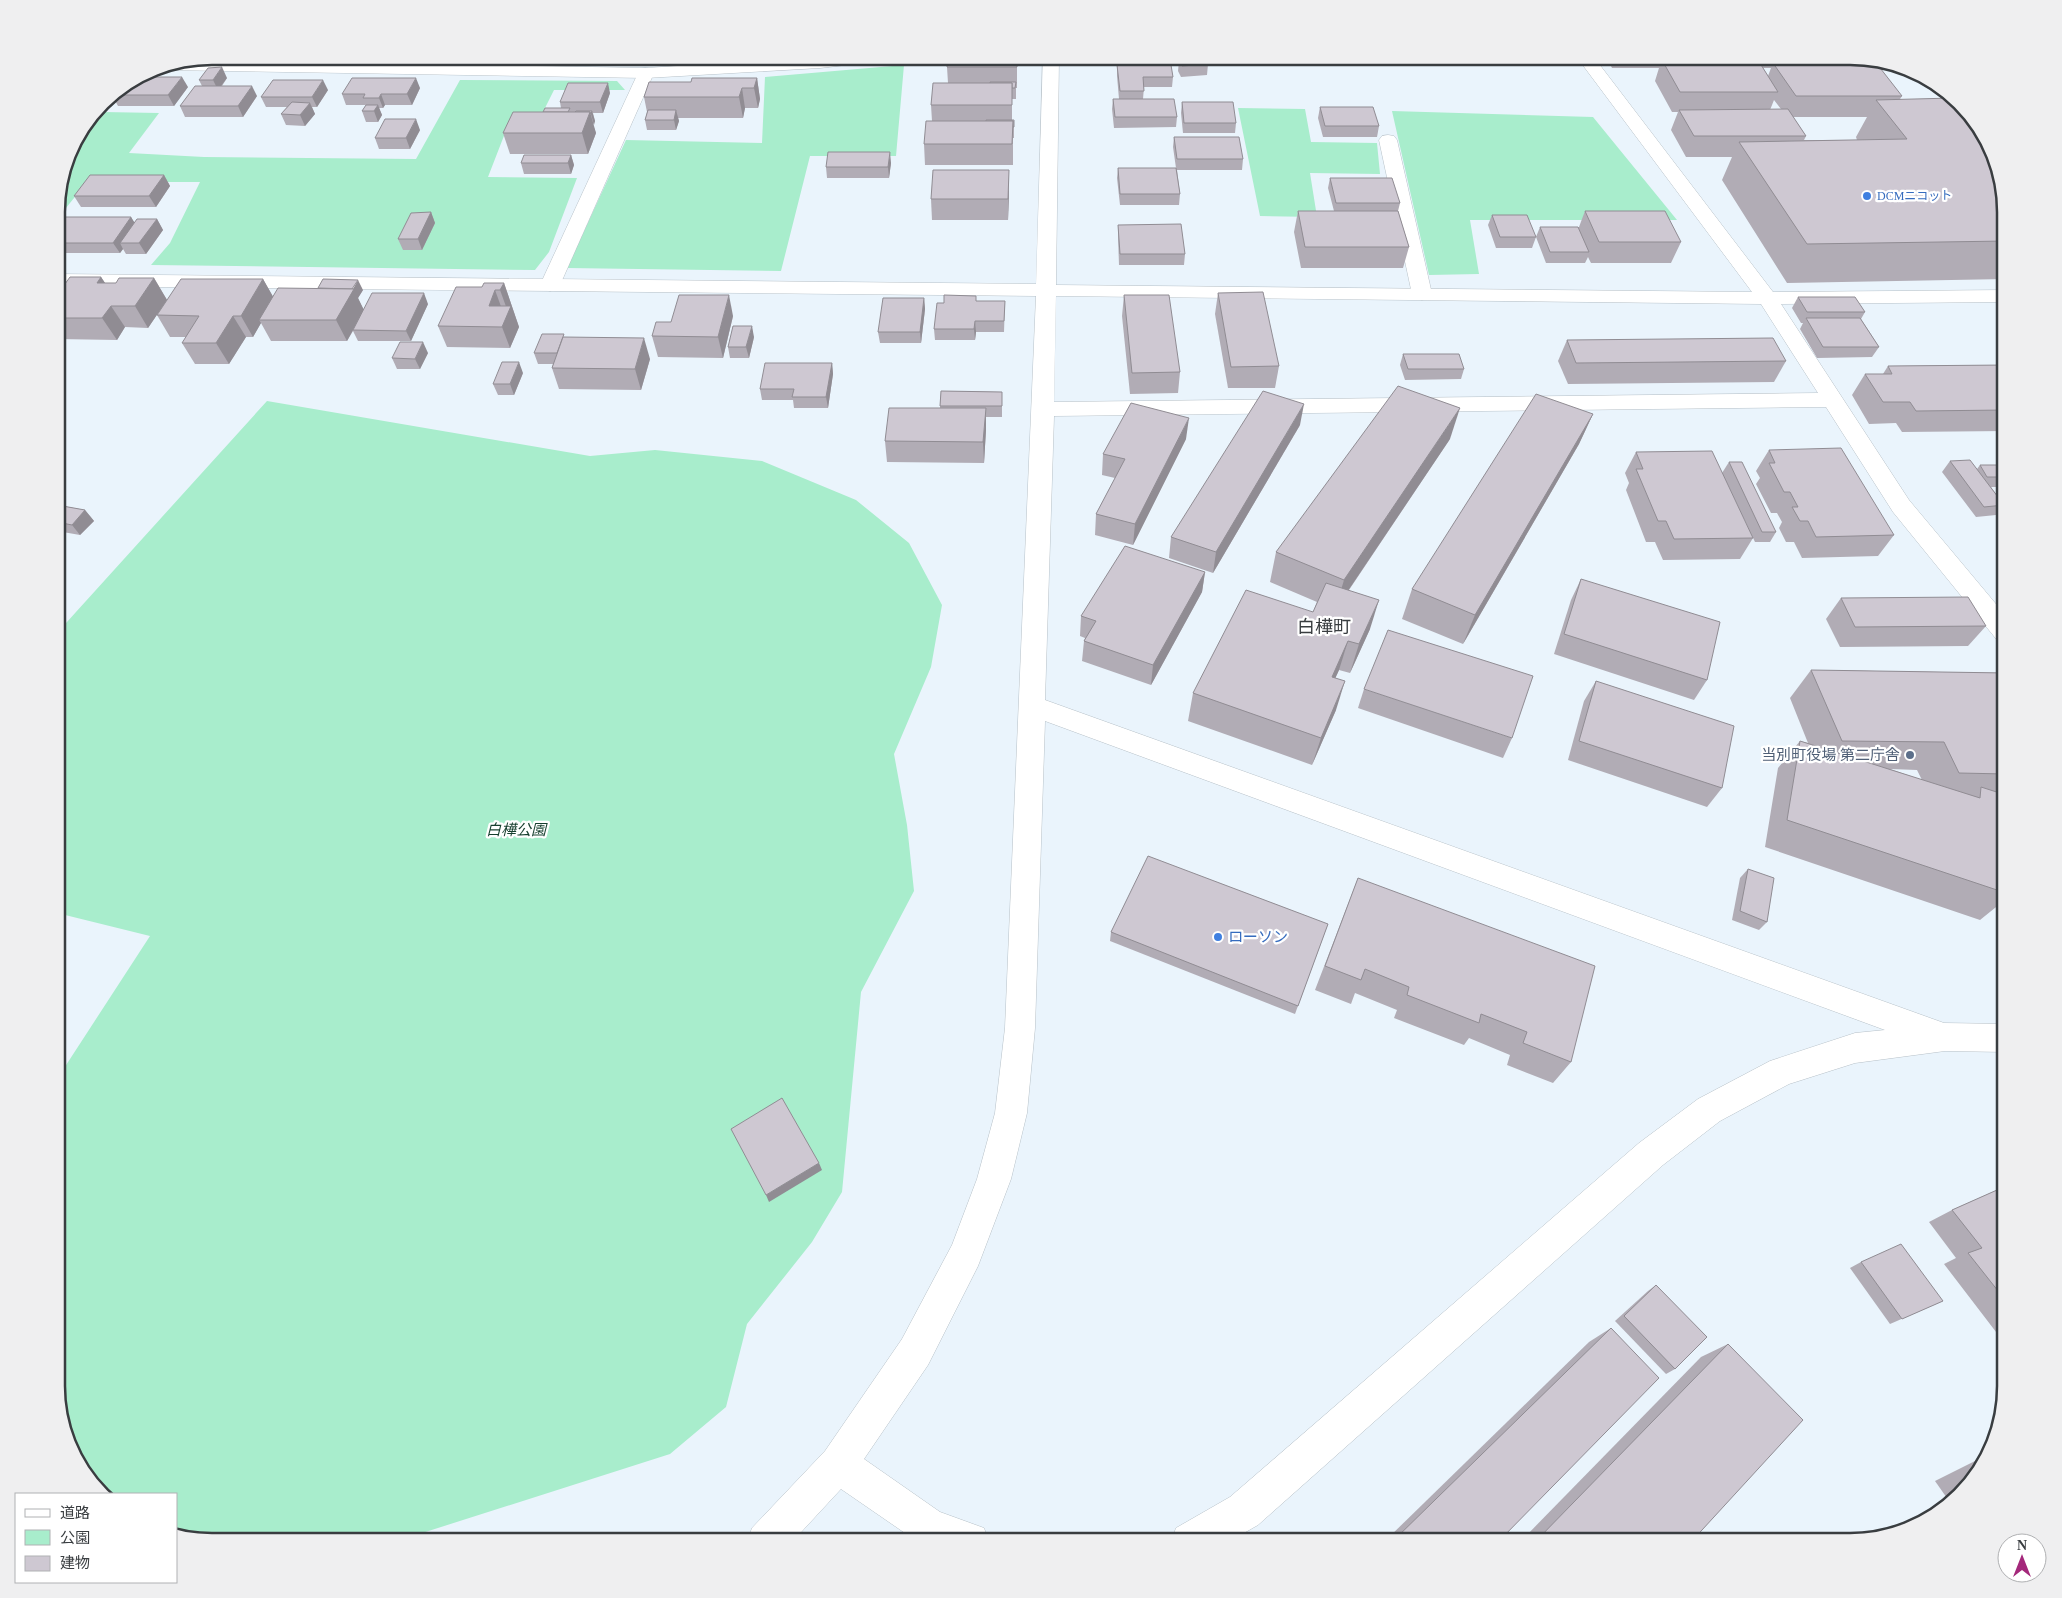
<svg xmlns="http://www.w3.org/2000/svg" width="2062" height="1598" viewBox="0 0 2062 1598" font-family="'Times New Roman','Noto Sans JP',serif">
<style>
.green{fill:#a8edcc}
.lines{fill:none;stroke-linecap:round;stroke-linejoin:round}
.service-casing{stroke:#b7c1c8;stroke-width:1}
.minor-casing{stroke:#b7c1c8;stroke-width:1}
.service{fill:#fff;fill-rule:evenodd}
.minor{fill:#fff;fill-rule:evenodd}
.wall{fill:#b1acb5;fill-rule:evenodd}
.shaded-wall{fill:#908c93}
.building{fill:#cec8d2;stroke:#908c93}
.shop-dot{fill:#3f7fe0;stroke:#fff;stroke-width:2}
.service-dot{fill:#5c6f8a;stroke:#fff;stroke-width:2}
.labels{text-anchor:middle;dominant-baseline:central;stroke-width:4.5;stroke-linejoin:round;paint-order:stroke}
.far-shop-label{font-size:12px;fill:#366cbe;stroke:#fff;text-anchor:start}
.service-label{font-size:15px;fill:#4e5e75;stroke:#fff;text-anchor:end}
.park-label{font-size:15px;font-style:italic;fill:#163f2e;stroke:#fff}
.shop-label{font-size:15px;fill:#366cbe;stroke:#fff;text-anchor:start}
.quarter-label{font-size:18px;fill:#393d40;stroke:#fff}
.rim{fill:none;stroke:#393d40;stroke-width:2.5}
</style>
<rect width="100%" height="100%" fill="#eaf4fc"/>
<g class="green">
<path d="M904,65L896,156H810L781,271L567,268L626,140L762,143L765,77Z"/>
<path d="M460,80L617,81L625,90H554L535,128H507L488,177L577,178L549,252L535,270L151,265L170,243L200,182H87L57,219V202L72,143L102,102L125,86L103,112L159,113L129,153L204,157L416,159Z"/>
<path d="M1238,108L1305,109L1311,142L1377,143L1380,174L1310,173L1317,217L1260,216Z"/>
<path d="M1392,111L1593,117L1677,220H1470L1479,274L1429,275Z"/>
<path d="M267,401L590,456L655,450L762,461L856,500L909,543L942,605L931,667L894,754L907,825L914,891L861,992L842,1192L812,1242L747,1324L726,1407L670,1454L394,1542H212L176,1536V1494H104L72,1455L57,1396V1079L150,936L57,913V633Z"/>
</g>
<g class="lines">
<defs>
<g id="service">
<path d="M379,56H395L385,72H373L371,68Z"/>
<path d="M646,68L652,69L654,73L560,285L557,289L550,291L543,289L540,285L638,73L640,69Z"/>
<path d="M1388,135L1394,136L1397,140L1432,294L1429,298L1422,300L1415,298L1412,294L1379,140L1382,136Z"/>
</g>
<g id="minor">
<path d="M836,56H888L886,59L880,61L820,68L646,78L167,70L160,67L191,60L646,68Z"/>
<path d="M1043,56H1059L1056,285L1752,292L1576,56H1593L1773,292L2006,290V302L1781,304L1909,500L2006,616V642L1997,640L1893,512L1826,407L1054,416L1045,700L1944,1023L2006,1024V1052L1945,1051L1855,1063L1789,1084L1720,1121L1663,1165L1258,1525L1228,1542H1171L1176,1528L1230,1497L1639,1143L1698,1099L1770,1061L1855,1033L1885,1030L1045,721L1035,1028L1027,1113L1011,1179L978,1266L928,1365L864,1459L940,1512L984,1528L989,1542H918L841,1489L792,1542H747L752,1528L825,1451L902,1339L952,1245L977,1179L995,1113L1005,1028L1036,296L57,286V274L1036,284ZM1056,296L1761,304L1818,393L1054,402Z"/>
</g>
</defs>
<use href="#service" class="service-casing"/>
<use href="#minor" class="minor-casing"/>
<use href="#service" class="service"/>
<use href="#minor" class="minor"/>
</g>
<g class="wall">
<path d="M1017,56V88H1016V99H1012V120H1014V138H1013V165H925L924,144L932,121L931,105L948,83L947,67Z"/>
<path d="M1425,56H1536L1533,66H1451L1448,58H1426Z"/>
<path d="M1606,56H1822L1819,63L1902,96L1900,99L2006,212V279L1787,283L1722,180L1732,157H1686L1671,130L1678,112H1672L1655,81L1659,68H1612ZM1763,68H1771L1768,76ZM1774,100L1781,109L1770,110ZM1793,117H1867L1856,137L1857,140H1804L1806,136Z"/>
<path d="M1179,61L1208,64L1207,75L1181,77L1178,71Z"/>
<path d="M1117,65L1173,77L1172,87H1144L1143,99L1177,117L1176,127L1114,128L1112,109L1113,99H1119L1117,76Z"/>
<path d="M227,78L222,86L257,96L243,117H185L180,106L202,86L199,80Z"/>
<path d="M757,78L760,99L758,108H745L743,118H678L679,121L676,130H647L645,120L647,112L644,97L691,82Z"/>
<path d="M188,87L174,106H118L112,95Z"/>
<path d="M420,88L412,105H385L383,108H379L382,115L378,122H366L362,111L366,105H346L342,94Z"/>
<path d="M328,90L317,107H312L315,114L305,126L286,125L281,114L287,107H266L261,97Z"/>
<path d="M610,93L603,113H593L595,121L593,125L596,133L588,154H510L503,133L543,112L561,108L560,102Z"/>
<path d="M1182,102L1236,123L1235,133H1183L1181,113Z"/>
<path d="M1320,107L1379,126L1377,137H1323L1318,118Z"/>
<path d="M420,130L410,149H379L375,138Z"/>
<path d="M1174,137L1243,159L1242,170H1177L1180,194L1179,205H1120L1117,178L1118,168H1176L1173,147Z"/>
<path d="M571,155L574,165L571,174H524L521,163Z"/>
<path d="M891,163L889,178H827L826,167Z"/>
<path d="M164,175L170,186L156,207H81L74,196Z"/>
<path d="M1330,178L1400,203L1398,211L1409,247L1403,268H1301L1294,232L1298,211H1334L1328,188Z"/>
<path d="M1009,191L1008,220H932L931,199Z"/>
<path d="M1585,211L1681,242L1671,263H1591L1588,257L1585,263H1546L1536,237L1540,227H1579Z"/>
<path d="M431,212L435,223L422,250H403L398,239Z"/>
<path d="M1492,215L1536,237L1532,248H1496L1488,225Z"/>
<path d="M131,217L134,223L157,219L163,230L146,254H126L123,249L120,253H57V225Z"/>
<path d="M1118,225L1185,254L1184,265H1119L1118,236Z"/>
<path d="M101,277L105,283H116L154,278L167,300L148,328L125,327L117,340L57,339V295Z"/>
<path d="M263,279L273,297L363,290L358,298L363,309L428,304L411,341H358L353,331L347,341H271L261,323L253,337H246L229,364H195L182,343L186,337H170L157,315Z"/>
<path d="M504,283L519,327L510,348L447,347L438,326L482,287Z"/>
<path d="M1218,293L1279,366L1275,388H1228L1215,314Z"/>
<path d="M1124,295L1180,372L1178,393L1130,394L1122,316Z"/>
<path d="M1798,297L1865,312L1861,319L1879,347L1872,357L1817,358L1800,329L1803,323H1801L1792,308Z"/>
<path d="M924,298L925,309L921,343H880L878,332Z"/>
<path d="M976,301H1005L1004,332H976L975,340H935L934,329Z"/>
<path d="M733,316L723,358L658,357L652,336L671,322Z"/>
<path d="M565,337L650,359L641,390L559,389L552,368L553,364H538L534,353Z"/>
<path d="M754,337L749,358H730L728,347Z"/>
<path d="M1567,340L1786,361L1774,382L1568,384L1558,361Z"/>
<path d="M428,353L420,369H397L392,358Z"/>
<path d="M1403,354L1464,369L1461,379L1405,380L1400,365Z"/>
<path d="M832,363L833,374L828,408H794L793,400H762L760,389Z"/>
<path d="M2006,365V431L1902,432L1896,423L1869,424L1852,395L1865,374H1883L1888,366Z"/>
<path d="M523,373L514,395H498L493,384Z"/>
<path d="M941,391L1002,392V417H986V430L984,463L887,462L885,441L940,408Z"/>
<path d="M1593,414L1579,444L1463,644L1402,619L1412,589Z"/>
<path d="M1300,425L1213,573L1169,558L1171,537Z"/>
<path d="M1186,439L1133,545L1095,535L1096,514L1115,478L1102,475L1103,454Z"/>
<path d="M1450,439L1349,590L1370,629L1350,673L1339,670L1335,678L1336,710L1312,765L1188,721L1193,693L1313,612L1317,602L1270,582L1276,552Z"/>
<path d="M1769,450L1894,535L1878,556L1802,558L1794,542H1786L1779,528L1782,522L1777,513H1771L1756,484L1760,478L1756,471Z"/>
<path d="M1636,452L1753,538L1740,559L1663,560L1655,542H1646L1626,490L1629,483L1625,473Z"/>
<path d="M1950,461L1977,469L1980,465H2006V487H1991L2004,505L1996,515L1976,517L1942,472Z"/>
<path d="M1729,462L1776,532L1770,542H1755L1722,473Z"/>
<path d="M57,505L85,510L94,521L80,535L57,531Z"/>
<path d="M2006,531V536L2003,534Z"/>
<path d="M1205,572L1202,592L1151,685L1082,661L1084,641L1085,638L1080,636L1081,616Z"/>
<path d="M1581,579L1707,680L1694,700L1554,654L1571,600Z"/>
<path d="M1841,598L1986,626L1968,646L1840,647L1826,619Z"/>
<path d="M1811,670L2006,673V792L2004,794L2006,795V899L1980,920L1765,847L1778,768L1800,741L1808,743L1790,698ZM1890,769L1917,770L1922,780Z"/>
<path d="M1596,681L1722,788L1707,807L1568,760L1584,701Z"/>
<path d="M1364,689L1512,738L1503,758L1358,708Z"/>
<path d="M1748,869L1767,922L1759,930L1732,920L1740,878Z"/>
<path d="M1358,878L1571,1062L1553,1083L1507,1065L1510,1055L1469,1038L1464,1045L1394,1018L1397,1010L1355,993L1351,1004L1315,990Z"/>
<path d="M1328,924L1295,1014L1110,941L1111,932Z"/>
<path d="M2006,1186V1345L1944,1264L1956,1258L1929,1222L1952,1210Z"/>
<path d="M1861,1262L1943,1301L1890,1324L1850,1268Z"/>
<path d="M1656,1285L1675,1369L1666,1374L1615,1321L1648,1291Z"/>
<path d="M1611,1328L1498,1542H1384L1589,1342Z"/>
<path d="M1728,1344L1691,1542H1520L1701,1357Z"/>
<path d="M1987,1455L1973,1481L1949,1501L1935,1481Z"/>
</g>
<g class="shaded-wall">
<path d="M222,67L227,78L218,90L213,80Z"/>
<path d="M182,77L188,87L174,106L168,95Z"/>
<path d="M416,78L420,88L412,105L407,94Z"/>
<path d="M757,78L760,99L758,108L754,88Z"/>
<path d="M323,80L328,90L317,107L312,97Z"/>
<path d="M608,83L610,93L603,113L600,102Z"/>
<path d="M252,86L257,96L243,117L238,106Z"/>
<path d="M742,88L745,108L743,118L739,97Z"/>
<path d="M381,94L385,105L383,108L379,98Z"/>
<path d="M310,103L315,114L305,126L300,115Z"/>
<path d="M378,105L382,115L378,122L374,111Z"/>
<path d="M676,110L679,121L676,130L674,120Z"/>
<path d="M592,111L595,121L594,125L591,114Z"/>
<path d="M590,112L596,133L588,154L582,133Z"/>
<path d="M416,119L420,130L410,149L406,138Z"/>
<path d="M890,152L891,163L889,178L888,167Z"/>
<path d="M571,155L574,165L571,174L568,163Z"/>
<path d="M1009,170V191L1008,220V199Z"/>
<path d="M164,175L170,186L156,207L149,196Z"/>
<path d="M431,212L435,223L422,250L418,239Z"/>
<path d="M131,217L138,228L120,243L123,249L120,253L113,243Z"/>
<path d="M157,219L163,230L146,254L139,243Z"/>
<path d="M101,277L115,298L97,283Z"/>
<path d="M154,278L167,300L148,328L135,306Z"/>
<path d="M263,279L275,300L259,320L261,323L253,337L241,316Z"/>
<path d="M358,280L363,290L358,298L364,310L347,341L336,320Z"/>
<path d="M504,283L519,327L510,348L502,327L508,312L500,290Z"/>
<path d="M495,290L503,312L489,306Z"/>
<path d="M424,293L428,304L411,341L406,331Z"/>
<path d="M729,295L733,316L723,358L718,337Z"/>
<path d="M924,298L925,309L921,343L920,332Z"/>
<path d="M111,306L125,327L117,340L102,318Z"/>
<path d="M233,316L246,337L229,364L216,343Z"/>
<path d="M975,321L976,332L975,340L974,329Z"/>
<path d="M752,326L754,337L749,358L746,347Z"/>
<path d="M644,338L650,359L641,390L635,369Z"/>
<path d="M423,342L428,353L420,369L415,359Z"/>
<path d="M519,362L523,373L514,395L510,384Z"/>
<path d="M832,363L833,374L828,408L826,397Z"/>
<path d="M1304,404L1300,425L1213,573L1216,552Z"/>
<path d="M986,408V430L984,463L983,442Z"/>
<path d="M1460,408L1450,439L1335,610L1344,580Z"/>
<path d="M1593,414L1579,444L1463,644L1475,615Z"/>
<path d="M1189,418L1186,439L1133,545L1135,524Z"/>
<path d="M85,510L94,521L80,535L72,525Z"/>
<path d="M1205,572L1202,592L1151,685L1153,665Z"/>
<path d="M1379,600L1370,629L1350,673L1359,644Z"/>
<path d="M1348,641L1339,670L1323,706L1332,677Z"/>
<path d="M1345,681L1336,710L1312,765L1321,738Z"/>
<path d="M57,975L61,978L57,985Z"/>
<path d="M819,1163L822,1170L769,1202L766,1195Z"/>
</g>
<g class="building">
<path d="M948,56H1017V67H947Z"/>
<path d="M1205,59L1208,64L1182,66L1179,61Z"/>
<path d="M1662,60H1758L1778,92H1680Z"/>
<path d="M1773,63L1877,64L1902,96H1796Z"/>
<path d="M1117,65H1171L1173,77H1143L1144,91H1120Z"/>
<path d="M222,67L213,80H199L208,68Z"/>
<path d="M139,77H182L168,95H112Z"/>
<path d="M352,78H416L407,94H381L379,98H363L365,94H342Z"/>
<path d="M692,78H757L754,88H742L739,97H644L649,82H691Z"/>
<path d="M273,80H323L312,97H261Z"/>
<path d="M990,82H1016L1015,88H1012V83H990Z"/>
<path d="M568,83H608L600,102H560Z"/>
<path d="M933,83H1012V105H931Z"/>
<path d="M195,86H252L238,106H180Z"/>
<path d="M1953,98L1990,143L2006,212V241L1807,244L1739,142L1907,139L1876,100Z"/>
<path d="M1113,99H1174L1177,117H1115Z"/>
<path d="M292,102L310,103L300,115L281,114Z"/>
<path d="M1182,102H1233L1236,123H1184Z"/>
<path d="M366,105H378L374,111H362Z"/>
<path d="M1320,107H1373L1379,126H1325Z"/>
<path d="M545,108H570L568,112H543Z"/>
<path d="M1788,109L1806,136H1694L1679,110Z"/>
<path d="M648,110H676L674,120H645Z"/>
<path d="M576,111H592L591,114L590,112H575Z"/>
<path d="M513,112H590L582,133H503Z"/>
<path d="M385,119H416L406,138H375Z"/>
<path d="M986,120H1014V127H1013V121H986Z"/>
<path d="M926,121H1013L1012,144H924Z"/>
<path d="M1174,137H1239L1243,159H1177Z"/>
<path d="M828,152H890L888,167H826Z"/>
<path d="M524,155H571L568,163H521Z"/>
<path d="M1118,168H1176L1180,194H1120Z"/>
<path d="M933,170H1009L1008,199H931Z"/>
<path d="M90,175H164L149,196H74Z"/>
<path d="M1330,178H1392L1400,203H1336Z"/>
<path d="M1298,211H1398L1409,247H1305Z"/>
<path d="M1585,211H1665L1681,242H1599Z"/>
<path d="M431,212L418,239H398L411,213Z"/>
<path d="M1492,215H1527L1536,237H1500Z"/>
<path d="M63,217H131L113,243H57V225Z"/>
<path d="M137,219H157L139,243H120Z"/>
<path d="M1181,224L1185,254H1120L1118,225Z"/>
<path d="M1540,227H1578L1589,252H1550Z"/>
<path d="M70,277H101L97,283H116L119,278H154L135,306H111L102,318H57V295Z"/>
<path d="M181,279H263L241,316H233L216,343H182L199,316L157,315Z"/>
<path d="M323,279L358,280L352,289L318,288Z"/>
<path d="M484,283H504L500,290H495L489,306H511L502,327L438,326L456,287H482Z"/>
<path d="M278,288L354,289L336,320H259Z"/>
<path d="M1263,292L1279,366L1231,367L1218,293Z"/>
<path d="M372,293H424L406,331L353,330Z"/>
<path d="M679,295H729L718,337L652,336L656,322H671Z"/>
<path d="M944,295L976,296V301H1005L1004,321H975L974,329H934L937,303H944Z"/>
<path d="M1124,295H1169L1180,372L1132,373Z"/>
<path d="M1798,297H1855L1865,312H1807Z"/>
<path d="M883,298H924L920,332H878Z"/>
<path d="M1806,318H1860L1879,347H1823Z"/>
<path d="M733,326H752L746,347H728Z"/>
<path d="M542,334H564L557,353H534Z"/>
<path d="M563,337L644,338L635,369L552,368Z"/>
<path d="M1773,338L1786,361L1576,363L1567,340Z"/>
<path d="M400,342H423L415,359L392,358Z"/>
<path d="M1403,354H1459L1464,369H1408Z"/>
<path d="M502,362H519L510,384H493Z"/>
<path d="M765,363H832L826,397H792L794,389H760Z"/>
<path d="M2006,365V410L1916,411L1910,402H1883L1865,374H1892L1888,366Z"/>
<path d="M1398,386L1460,408L1344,580L1276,552Z"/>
<path d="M941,391L1002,392V406H940Z"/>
<path d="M1263,391L1304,404L1216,552L1171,537Z"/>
<path d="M1536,394L1593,414L1475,615L1412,589Z"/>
<path d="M1131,403L1189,418L1135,524L1096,514L1125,459L1103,454Z"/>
<path d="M889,408H986L983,442L885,441Z"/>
<path d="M1841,448L1894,535L1816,537L1808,521H1800L1792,507H1798L1790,492H1784L1769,463H1775L1769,450Z"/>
<path d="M1712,451L1753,538L1674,539L1666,521H1658L1636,469H1643L1636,452Z"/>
<path d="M1970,460L2004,505L1984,507L1950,461Z"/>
<path d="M1729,462H1742L1776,532H1762Z"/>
<path d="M1980,465H2006V477H1987Z"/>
<path d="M57,505L85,510L72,525L57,522Z"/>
<path d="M1125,546L1205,572L1153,665L1084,641L1096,621L1081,616Z"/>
<path d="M1581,579L1720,622L1707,680L1564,634Z"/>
<path d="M1326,583L1379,600L1359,644L1348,641L1332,677L1345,681L1321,738L1193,693L1246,590L1313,612Z"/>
<path d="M1968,597L1986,626L1855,627L1841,598Z"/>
<path d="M1388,630L1533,676L1512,738L1364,689Z"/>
<path d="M1811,670L2006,673V774L1959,773L1944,742L1842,741Z"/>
<path d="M1596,681L1734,726L1722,788L1579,741Z"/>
<path d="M1800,741L1980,798L1981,787L2006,795V893L1787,820Z"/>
<path d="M1148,856L1328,924L1298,1006L1111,932Z"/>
<path d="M1748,869L1774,878L1767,922L1740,911Z"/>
<path d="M1358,878L1595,966L1571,1062L1523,1043L1527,1032L1481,1014L1479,1023L1407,995L1409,987L1365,969L1361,980L1325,966Z"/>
<path d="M782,1098L819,1163L766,1195L731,1129Z"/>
<path d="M2006,1186V1301L1968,1253L1982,1248L1952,1210Z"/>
<path d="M1901,1244L1943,1301L1902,1319L1861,1262Z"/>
<path d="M1656,1285L1707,1337L1675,1369L1624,1316Z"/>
<path d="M1611,1328L1659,1378L1498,1542H1392Z"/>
<path d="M1728,1344L1803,1420L1691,1542H1535Z"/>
<path d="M1980,1468L1976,1476L1973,1472Z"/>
</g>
<g class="shop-dot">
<circle cx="1867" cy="196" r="5"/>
<circle cx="1218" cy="937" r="5"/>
</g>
<circle class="service-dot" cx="1910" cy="755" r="5"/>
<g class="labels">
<g class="far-shop-label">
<text x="1877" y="196">DCMニコット</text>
</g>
<g class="service-label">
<text x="1900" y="755">当別町役場 第二庁舎</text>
</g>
<g class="park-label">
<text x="516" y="830">白樺公園</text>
</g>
<g class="shop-label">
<text x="1228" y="937">ローソン</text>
</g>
<g class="quarter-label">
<text x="1324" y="627">白樺町</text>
</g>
</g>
<path d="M0 0H2062V1598H0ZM212 65H1850A147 147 0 0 1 1997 212V1386A147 147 0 0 1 1850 1533H212A147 147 0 0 1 65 1386V212A147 147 0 0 1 212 65Z" fill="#efeff0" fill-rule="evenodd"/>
<path class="rim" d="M212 65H1850A147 147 0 0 1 1997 212V1386A147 147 0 0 1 1850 1533H212A147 147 0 0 1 65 1386V212A147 147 0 0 1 212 65Z"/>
<rect x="15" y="1493" width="162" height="90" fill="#ffffff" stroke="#b0b1b3"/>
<rect x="25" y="1509" width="25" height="8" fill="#ffffff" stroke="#b0b1b3"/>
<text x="60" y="1518" font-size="15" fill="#393d40">道路</text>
<rect x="25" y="1530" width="25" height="15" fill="#a8edcc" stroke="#b0b1b3"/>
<text x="60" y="1543" font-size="15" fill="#393d40">公園</text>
<rect x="25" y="1556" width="25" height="15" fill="#cec8d2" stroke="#b0b1b3"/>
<text x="60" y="1568" font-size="15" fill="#393d40">建物</text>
<g transform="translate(2022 1558)"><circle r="24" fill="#ffffff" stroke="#b0b1b3"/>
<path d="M0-4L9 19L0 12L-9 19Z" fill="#a4287b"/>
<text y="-8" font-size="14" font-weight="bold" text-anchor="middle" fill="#393d40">N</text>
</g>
</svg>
